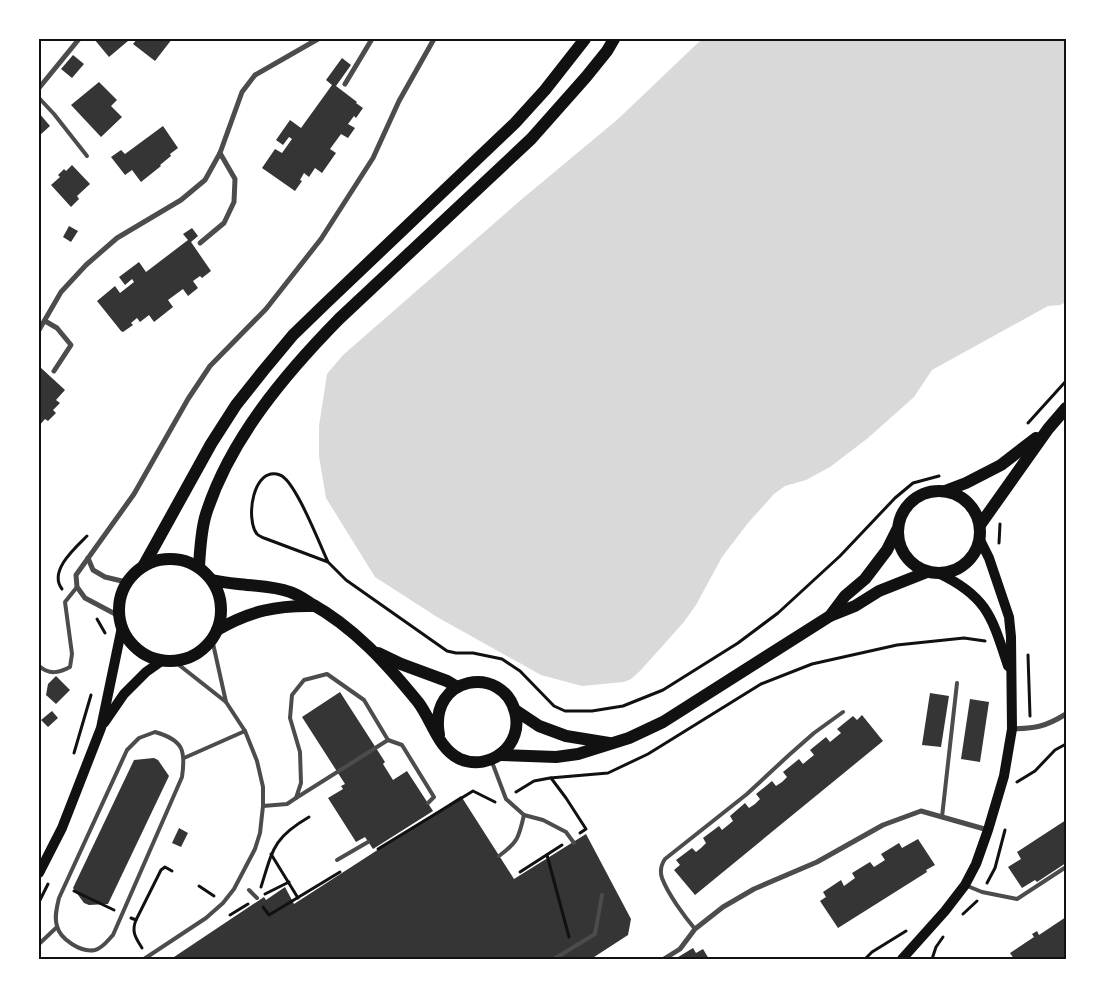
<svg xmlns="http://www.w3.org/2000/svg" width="1105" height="998" viewBox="0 0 1105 998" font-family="Roboto,sans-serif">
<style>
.water{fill:#d9d9d9}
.building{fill:#353535}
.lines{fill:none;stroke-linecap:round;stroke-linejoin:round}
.path{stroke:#111;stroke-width:3}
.service{stroke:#4c4c4c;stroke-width:4}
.minor{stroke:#4c4c4c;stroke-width:5}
.secondary{stroke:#111;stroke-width:10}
.primary{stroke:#111;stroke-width:12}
.neatline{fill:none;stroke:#111;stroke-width:2}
</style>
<rect width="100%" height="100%" fill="#fff"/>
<path class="water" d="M702,39H1066V302L1060,305L1048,306L932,370L914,397L868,438L830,467L806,480L785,486L774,494L748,523L722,557L696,605L683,623L640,671L631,679L624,682L582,686L541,675L437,617L375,577L326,498L319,456V426L327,374L343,355L522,199L618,119Z"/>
<g class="building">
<path d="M94,39H126L128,41L109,57Z"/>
<path d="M137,39H172L155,61L133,44Z"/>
<path d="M73,55L84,64L72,78L61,69Z"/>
<path d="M342,58L351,65L336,86L357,102L356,103L363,108L356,118L354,116L348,124L355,128L348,138L341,134L330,149L336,153L322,173L315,168L309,177L304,173L300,180L302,181L295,191L262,168L275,149L282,153L292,139L289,137L283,145L276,140L290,120L301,128L332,85L326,80Z"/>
<path d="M99,82L117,100L111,106L122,117L101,137L71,105Z"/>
<path d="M39,113L50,126L39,136Z"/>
<path d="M163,126L178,148L170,154L171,156L160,165L161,166L141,182L132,170L125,175L111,157L121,150L125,154Z"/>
<path d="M72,165L90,184L77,196L79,199L71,207L51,185L60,177L58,175L64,169L66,171Z"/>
<path d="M69,226L78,231L71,242L63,237Z"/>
<path d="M192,228L198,236L191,242L211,271L202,278L200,276L193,281L198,288L188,296L183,289L168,300L173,307L154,322L149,315L140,322L137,318L131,323L133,325L123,332L121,331L97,301L115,286L120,293L134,282L132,279L125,285L119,277L139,262L146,272L188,240L183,234Z"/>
<path d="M40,367L65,390L56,400L60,403L53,410L56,413L48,421L45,419L39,426V369Z"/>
<path d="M56,676L70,690L56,704L46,695L48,684Z"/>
<path d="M340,692L385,762L383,764L393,780L407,771L433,811L373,849L365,837L356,842L328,798L343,789L341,786L345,784L302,717Z"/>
<path d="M930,693L949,696L941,747L922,745Z"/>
<path d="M970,699L989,702L980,762L961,759Z"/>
<path d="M52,711L58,718L48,727L41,720Z"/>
<path d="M862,715L883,741L695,895L674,870L680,865L676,860L692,848L696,852L701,848L706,843L703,838L719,826L722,830L733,821L730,816L745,803L749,808L755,804L760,799L756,794L772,781L776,786L782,782L787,777L783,772L799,759L803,764L809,759L814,755L810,750L826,737L830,742L841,733L837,729L853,716L857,720Z"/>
<path d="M154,758L158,760L169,776L108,904L89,905L84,903L73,888L134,760Z"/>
<path d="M461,796L514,879L586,834L631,919L628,935L591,959H171L264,897L266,900L285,887L294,904Z"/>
<path d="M1066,820V863L1037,882L1035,880L1022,888L1008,867L1021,859L1017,852Z"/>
<path d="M179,828L188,833L181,847L172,843Z"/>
<path d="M918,839L935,865L926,870L927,872L838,928L820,901L826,897L823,892L841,880L844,886L855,878L852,873L870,862L874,867L885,860L881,854L899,843L902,848Z"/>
<path d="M1066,917V959H1014L1010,953L1034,937L1032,934L1037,931L1039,935Z"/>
<path d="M693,948L696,953L703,949L709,959H675Z"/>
</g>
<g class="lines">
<g class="path">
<path d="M1028,423L1066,381"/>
<path d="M999,543L1000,524"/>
<path d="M328,562C320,545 295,480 280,475C253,465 245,519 257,534C259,536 262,537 264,538L328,562L346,580L447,651L456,653H473L502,659L520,671L554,706L565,711H592L623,706L663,690L738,643L778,613L840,556L895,498L913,483L939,476"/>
<path d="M62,589C48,571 76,547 87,536"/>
<path d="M97,619L105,633"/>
<path d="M1028,655L1030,716"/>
<path d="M74,753L91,695"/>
<path d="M551,778L566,798L586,829L580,833"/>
<path d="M1017,782L1035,771L1055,750L1066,744"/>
<path d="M516,792L534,781L550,778L608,773L648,754L761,684L812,664L897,645L964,638L985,641"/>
<path d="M378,849L473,791L495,802"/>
<path d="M271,854L298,898"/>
<path d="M547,855L569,937"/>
<path d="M520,872L562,845"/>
<path d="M987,883L995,868L1005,830"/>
<path d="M199,886L214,896"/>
<path d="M261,887C273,849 273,838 309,817"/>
<path d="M74,891L114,910"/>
<path d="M265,894L289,882"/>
<path d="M39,902L48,884"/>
<path d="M263,907L269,915L340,872"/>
<path d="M963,914L977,901"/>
<path d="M230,915L248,904"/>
<path d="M131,918L136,920C131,932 136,938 142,948"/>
<path d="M136,920L161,870L165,867L172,871"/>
<path d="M865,959L872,952L906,931"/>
<path d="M932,959L936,947L943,937"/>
</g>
<g class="service">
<path d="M39,98L54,114L87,156"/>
<path d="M174,661L226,702"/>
<path d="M39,666C49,675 59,673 70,667L72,654L65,602L77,587"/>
<path d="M327,674L364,700L388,740L296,798L301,783L300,752L290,718L292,695L304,680Z"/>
<path d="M155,732C183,740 186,750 182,777L113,935C108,940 103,948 95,950C81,953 60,939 57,926C54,917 57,907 59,898L127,750L139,738Z"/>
<path d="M388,740L402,745L434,797L428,803"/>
<path d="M184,758L245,731"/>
<path d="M492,762L506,799L524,815L543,820L566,832L574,843"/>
<path d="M263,806L287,804L296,798"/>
<path d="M942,817L957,683"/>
<path d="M499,856C518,842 519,837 524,815"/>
<path d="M337,860L368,842"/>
<path d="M965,885L982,892L1017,899L1066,867"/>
<path d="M249,890L257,898"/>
<path d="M695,929C684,916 668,894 662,878C660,872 661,865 665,859L747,794L789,755L814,733L843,712"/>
<path d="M39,944L57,927"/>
<path d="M144,959L206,918L223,903L234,889L255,849L260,833L263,806V787L257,761L245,731L226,702L212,639"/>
<path d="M554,959L595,934L602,895"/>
</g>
<g class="minor">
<path d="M345,84L372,39"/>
<path d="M39,88L79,39"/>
<path d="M200,243L224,223L234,202L235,179L220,153"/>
<path d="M45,321L57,328L71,345L54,371"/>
<path d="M39,330L61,292L86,265L117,238L181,200L205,180L220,153L242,92L255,75L318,39"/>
<path d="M88,558L93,570L105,577L126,582"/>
<path d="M119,616L85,598L77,587L76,575L134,494L188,399L210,366L266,309L321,239L373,158L399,101L434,39"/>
<path d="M1012,729C1036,728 1045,727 1066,714"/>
<path d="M664,959L680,949L695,929L723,907L754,889L817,862L883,825L921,811L988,830"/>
</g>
<g class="secondary">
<path d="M938,573C987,596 992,617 1008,666"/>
<path d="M104,723L124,694L146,672L163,660"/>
<path d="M39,873L62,828L101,728L122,627"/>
<path d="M902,959L945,911L965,885L976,864L988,830L1004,776L1012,729L1011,637L1009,617L989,558L980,540"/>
</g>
<g class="primary">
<circle cx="939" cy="532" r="41"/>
<path d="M945,491L966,483L1001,465L1036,438"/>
<path d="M980,525L1048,429L1066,408"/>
<circle cx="170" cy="610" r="51"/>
<path d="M144,565L211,444L236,405L263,371L293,335L325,304L515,123L545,90L585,39"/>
<path d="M199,567C200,549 201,530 206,514C230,439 285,374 339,319L531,139L586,77L607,51L614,39"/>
<path d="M212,580C221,582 229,583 238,584C255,586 274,586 290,592C297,594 304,599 310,603C354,627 387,664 418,702C432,720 438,749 460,759C491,772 524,744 515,712C503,664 428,675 439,735"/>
<path d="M830,616L845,596L865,579L887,550L897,530"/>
<path d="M217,630C250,611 277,605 315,606"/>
<path d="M378,653L401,664L447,681L457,687"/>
<path d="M515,710L539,726L566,736L609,743"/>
<path d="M500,755L556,757L578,754L629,738L663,722L830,616L855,606L879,591L927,572"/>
</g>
</g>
<rect width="1105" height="998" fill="none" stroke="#ffffff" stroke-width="80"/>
<rect x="40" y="40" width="1025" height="918" class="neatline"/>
</svg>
